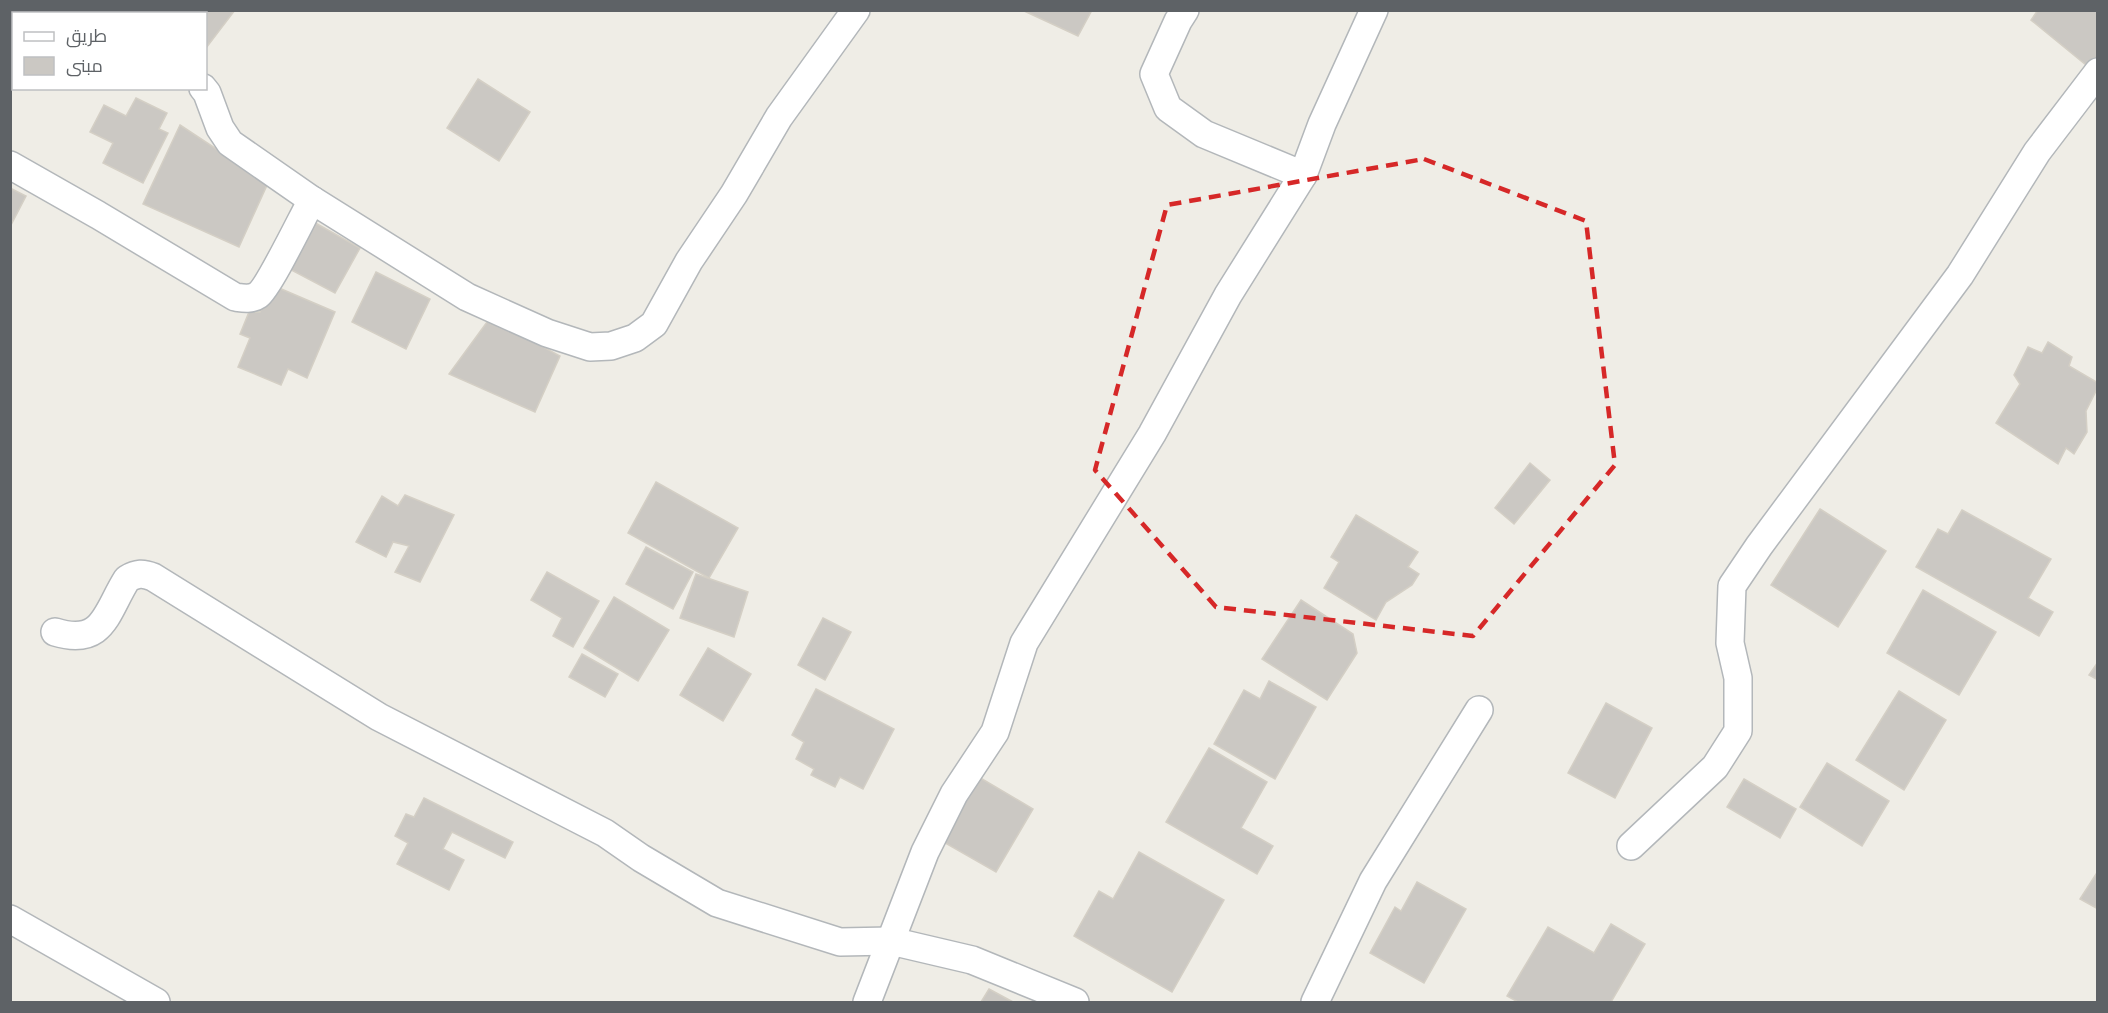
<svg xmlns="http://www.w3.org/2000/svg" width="2108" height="1013" viewBox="0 0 2108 1013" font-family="Arial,Cairo,sans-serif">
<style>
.building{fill:#cbc8c3;stroke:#d4cfc5;stroke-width:1.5}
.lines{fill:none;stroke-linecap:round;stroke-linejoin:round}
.street-casing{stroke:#b3b7ba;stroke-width:30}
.street{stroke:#fff;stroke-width:27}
.marked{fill:none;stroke:#d62828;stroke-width:4.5;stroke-dasharray:12 8;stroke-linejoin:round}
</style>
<rect width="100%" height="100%" fill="#efede6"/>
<g class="building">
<path d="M146,10H235L206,48V14H149Z"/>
<path d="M1022,10H1092L1078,36Z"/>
<path d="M2038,10H2098L2097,74L2031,20Z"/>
<path d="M478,79L530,112L499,161L447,128Z"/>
<path d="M136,98L167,113L159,129L168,133L143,183L103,163L113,143L90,132L104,105L126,116Z"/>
<path d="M180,125L268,183L239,247L143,204Z"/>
<path d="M10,188L26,196L10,227Z"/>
<path d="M303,216L360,248L335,293L278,263Z"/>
<path d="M376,272L430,299L406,349L352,322Z"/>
<path d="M272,285L335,312L307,378L288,369L281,385L238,367L250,338L240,334L249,312H260Z"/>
<path d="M490,318L560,356L535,412L449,374Z"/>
<path d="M2048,342L2072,357L2069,366L2098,383V387L2086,411L2087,432L2074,454L2066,448L2058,464L1996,423L2020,384L2014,375L2028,347L2042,353Z"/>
<path d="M1530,463L1550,480L1514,524L1495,508Z"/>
<path d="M656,482L738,528L709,578L628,533Z"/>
<path d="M405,495L454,515L420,582L395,572L409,546L393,542L386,557L356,542L382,496L398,506Z"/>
<path d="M1820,509L1886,551L1838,627L1771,585Z"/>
<path d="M1962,510L2051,559L2028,598L2053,612L2039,636L1916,567L1938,529L1948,534Z"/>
<path d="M1356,515L1418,552L1408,567L1419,574L1412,585L1386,602L1376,620L1324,588L1339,562L1331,557Z"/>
<path d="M646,547L693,572L673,609L626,584Z"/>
<path d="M547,572L599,601L573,647L553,636L562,618L531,600Z"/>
<path d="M696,574L748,592L734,637L680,618Z"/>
<path d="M1923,590L1996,632L1959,695L1887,653Z"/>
<path d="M614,597L669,630L638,681L584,648Z"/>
<path d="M1301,600L1353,634L1357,653L1327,700L1262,659Z"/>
<path d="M823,618L851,632L825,680L798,665Z"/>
<path d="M708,648L751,674L723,721L680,695Z"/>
<path d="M582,654L618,674L605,697L569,677Z"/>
<path d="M2098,662V680L2089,675Z"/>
<path d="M1269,681L1316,707L1275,779L1214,744L1244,690L1260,699Z"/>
<path d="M816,689L894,729L863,789L840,777L835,787L811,775L814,769L796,759L804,742L792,735Z"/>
<path d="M1899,691L1946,720L1904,790L1856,760Z"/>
<path d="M1606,703L1652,728L1615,798L1568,773Z"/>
<path d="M1209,748L1267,782L1241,828L1273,846L1257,874L1166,822Z"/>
<path d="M1827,763L1889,801L1862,846L1800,807Z"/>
<path d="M977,776L1033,809L996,872L940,840Z"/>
<path d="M1744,779L1796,809L1780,838L1727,807Z"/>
<path d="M424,798L513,842L505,858L452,832L443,849L464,860L449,890L397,864L408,843L395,836L406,814L414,817Z"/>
<path d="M1139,852L1224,900L1172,992L1074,936L1099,891L1113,899Z"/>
<path d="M2098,871V909L2080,899Z"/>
<path d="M1417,882L1466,909L1424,983L1370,953L1395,907L1401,911Z"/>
<path d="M1611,924L1645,944L1611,1002H1518L1507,996L1548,927L1594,953Z"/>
<path d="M989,989L1013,1002H981Z"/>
</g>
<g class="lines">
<defs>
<g id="street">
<path d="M105,10L107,14"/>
<path d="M1185,10L1178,21L1154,74L1168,108L1204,134L1303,175"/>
<path d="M203,88L207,93L220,128L230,143L312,200L467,297L547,333L590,347L611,346L635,338L654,324L689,261L734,194L779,117L856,10"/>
<path d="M10,165L98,215L235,297C242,298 251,300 258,295C269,287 303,216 312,200"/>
<path d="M55,632C104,647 106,612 127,579C137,573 143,573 153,577L379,717L605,833L641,858L717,903L840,942L891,941L972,960L1075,1002"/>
<path d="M1631,846L1715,767L1738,731V678L1730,643L1732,586L1759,546L1960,275L2037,152L2098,72"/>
<path d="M10,919L156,1002"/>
<path d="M867,1002L925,852L954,794L995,732L1024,643L1152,434L1228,295L1303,175L1322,124L1374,10"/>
<path d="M1315,1002L1373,881L1479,710"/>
</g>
</defs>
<use href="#street" class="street-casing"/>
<use href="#street" class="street"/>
</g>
<path class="marked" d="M1424,159L1586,221L1615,465L1473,636L1216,607L1095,470L1167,205Z"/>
<rect width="2108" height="1013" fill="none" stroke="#5e6266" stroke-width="24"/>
<rect x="12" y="12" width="195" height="78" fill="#ffffff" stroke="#bfc0c2" stroke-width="1.5"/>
<rect x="24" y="32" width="30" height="9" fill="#ffffff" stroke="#bfc0c2" stroke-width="1.5"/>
<text x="66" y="42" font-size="18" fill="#5e6266">طريق</text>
<rect x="24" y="57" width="30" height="18" fill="#cbc8c3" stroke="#bfc0c2" stroke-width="1.5"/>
<text x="66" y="72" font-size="18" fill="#5e6266">مبنى</text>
</svg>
